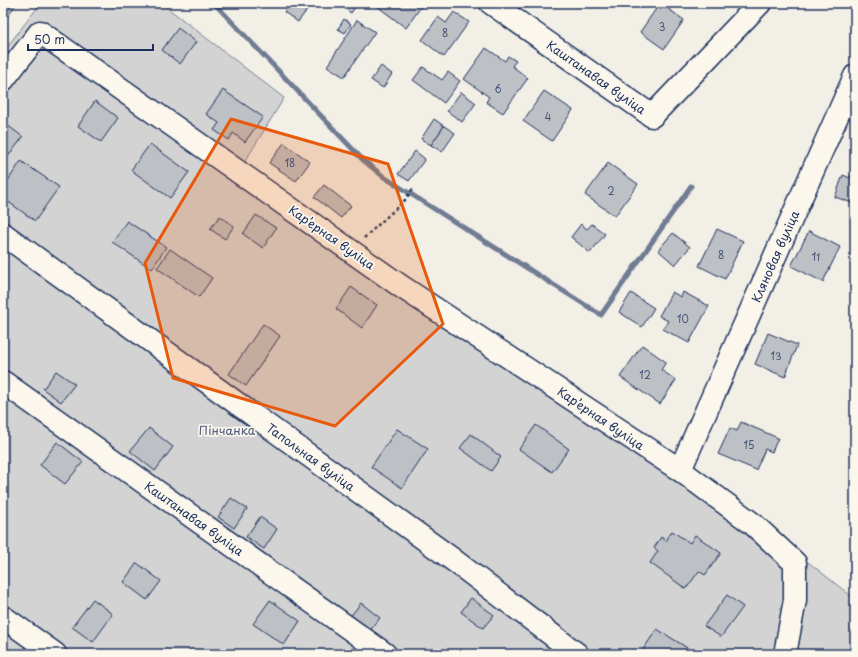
<svg xmlns="http://www.w3.org/2000/svg" width="858" height="657" viewBox="0 0 858 657" font-family="'Playpen Sans',sans-serif">
<style>
.green{fill:#d2d3d2;stroke:#768198}
.water{fill:#a9adb7;stroke:#707b93}
.lines{fill:none;stroke-linecap:round;stroke-linejoin:round}
.stream{stroke:#707b93;stroke-width:5}
.building{fill:#bdc0c4;stroke:#1b2f5e}
.minor-casing{stroke:#1b2f5e;stroke-width:25}
.path{stroke:#1b2f5e;stroke-width:2.5;stroke-dasharray:3 3;stroke-linecap:butt}
.minor{stroke:#fbf7ec;stroke-width:22}
.marked{fill:#e8590c;fill-opacity:0.2;stroke:#e8590c;stroke-width:3;stroke-linejoin:round}
.labels{text-anchor:middle;dominant-baseline:central;stroke-width:3.5;stroke-linejoin:round;paint-order:stroke}
.number-label{font-size:10px;fill:#445378}
.street-label{font-size:12px;fill:#1b2f5e;stroke:#fbf7ec}
.park-label{font-size:12px;fill:#49587b;stroke:#fbf7ec}
</style>
<rect width="100%" height="100%" fill="#f2efe6"/>
<filter id="ink" filterUnits="userSpaceOnUse"><feTurbulence type="fractalNoise" baseFrequency=".025" numOctaves="2"/><feDisplacementMap in="SourceGraphic" scale="8" xChannelSelector="R" yChannelSelector="G"/><feConvolveMatrix kernelMatrix="1 2 1 2 8 2 1 2 1" color-interpolation-filters="sRGB"/></filter>
<g filter="url(#ink)">
<path class="green" d="M41,3H161L284,98L241,168L686,466L855,599V654H3V52Z"/>
<path class="water" d="M3,3H17L3,23Z"/>
<g class="lines">
<path class="stream" d="M214,3L363,160L384,177L601,315L691,186"/>
</g>
<g class="building">
<path d="M291,3H312L298,22L284,12Z"/>
<path d="M337,3H358L351,13Z"/>
<path d="M373,3H421L423,4L406,28Z"/>
<path d="M660,3L684,20L664,49L640,32Z"/>
<path d="M454,12L469,22L444,57L422,40L438,17L446,23Z"/>
<path d="M344,19L351,24L345,33L338,29Z"/>
<path d="M357,20L375,32L344,77L327,66Z"/>
<path d="M178,28L196,42L180,64L162,50Z"/>
<path d="M486,48L505,61L508,56L516,61L512,66L528,78L503,113L486,102L489,97L464,79Z"/>
<path d="M381,66L392,74L383,88L371,80Z"/>
<path d="M423,67L442,80L448,72L460,81L444,103L413,80Z"/>
<path d="M223,90L263,117L245,142L233,133L229,140L214,130L219,123L206,114Z"/>
<path d="M544,91L573,110L552,141L523,121Z"/>
<path d="M461,92L476,103L462,122L447,111Z"/>
<path d="M95,101L118,118L101,142L78,126Z"/>
<path d="M434,119L444,126L431,145L421,139Z"/>
<path d="M3,122L23,137L3,163Z"/>
<path d="M444,126L455,133L442,152L431,145Z"/>
<path d="M284,143L310,162L296,181L269,163Z"/>
<path d="M150,144L189,172L170,198L131,170Z"/>
<path d="M415,151L425,159L409,181L398,174Z"/>
<path d="M21,161L59,187L35,221L3,198V188Z"/>
<path d="M608,163L638,184L615,216L585,195Z"/>
<path d="M852,173L855,174V204L835,197L843,175L850,178Z"/>
<path d="M324,185L351,206L341,218L314,197Z"/>
<path d="M256,215L276,228L263,248L243,234Z"/>
<path d="M220,216L234,226L225,239L210,229Z"/>
<path d="M127,221L166,247L152,269L112,242Z"/>
<path d="M581,224L587,229L592,224L605,234L590,253L571,237Z"/>
<path d="M717,229L743,241L725,279L699,266Z"/>
<path d="M809,231L840,247L823,282L791,266Z"/>
<path d="M673,233L690,247L675,265L658,250Z"/>
<path d="M170,249L212,278L199,297L157,268Z"/>
<path d="M351,287L377,305L362,328L336,309Z"/>
<path d="M672,292L681,297L683,292L709,306L689,343L663,329L668,321L659,316Z"/>
<path d="M631,293L654,308L642,327L619,312Z"/>
<path d="M263,324L280,336L246,386L229,374Z"/>
<path d="M768,333L797,345L785,377L755,364Z"/>
<path d="M642,345L666,362L661,370L676,380L660,404L620,377Z"/>
<path d="M56,371L75,384L61,402L43,389Z"/>
<path d="M741,422L778,438L772,452L765,449L756,470L718,454L730,428L737,431Z"/>
<path d="M536,425L569,449L552,472L519,449Z"/>
<path d="M149,428L173,447L155,471L130,451Z"/>
<path d="M397,429L428,449L402,488L371,467Z"/>
<path d="M471,434L501,457L491,471L460,448Z"/>
<path d="M57,442L83,462L65,484L40,465Z"/>
<path d="M231,498L247,509L234,528L218,517Z"/>
<path d="M260,517L277,529L264,549L246,537Z"/>
<path d="M672,531L690,543L695,535L721,553L705,575L699,571L686,589L650,563L658,551L654,548L661,537L666,541Z"/>
<path d="M137,563L161,581L147,600L123,582Z"/>
<path d="M727,595L743,607L721,637L704,626Z"/>
<path d="M471,598L494,615L483,628L461,612Z"/>
<path d="M93,599L113,614L93,642L72,627Z"/>
<path d="M270,600L300,621L284,645L253,624Z"/>
<path d="M361,603L380,618L369,632L349,618Z"/>
<path d="M657,629L697,654H640Z"/>
</g>
<g class="lines">
<defs>
<g id="minor">
<path id="s1" d="M491,3L652,116L760,3"/>
<path d="M3,80L40,32L402,287L680,470L753,524L795,563V600L785,654"/>
<path id="s2" d="M3,234L452,559L577,654"/>
<path id="s3" d="M3,382L385,654"/>
<path id="s4" d="M680,470L855,76"/>
<path d="M3,617L55,654"/>
</g>
</defs>
<use href="#minor" class="minor-casing"/>
<path class="path" d="M364,238L405,200L414,187"/>
<use href="#minor" class="minor"/>
</g>
</g>
<path class="marked" d="M231,119L388,164L443,324L335,426L173,378L145,263Z"/>
<g class="labels">
<g class="number-label">
<text x="662" y="26">3</text>
<text x="445" y="32">8</text>
<text x="498" y="88">6</text>
<text x="548" y="116">4</text>
<text x="290" y="162">18</text>
<text x="611" y="190">2</text>
<text x="721" y="254">8</text>
<text x="816" y="256">11</text>
<text x="683" y="318">10</text>
<text x="776" y="355">13</text>
<text x="645" y="374">12</text>
<text x="749" y="444">15</text>
</g>
<g class="street-label">
<text stroke="none"><textPath href="#s1" startOffset="129">Каштанавая вуліца</textPath></text>
<text transform="translate(332 237) rotate(35)">Карʼерная вуліца</text>
<text stroke="none"><textPath href="#s4" startOffset="234">Кляновая вуліца</textPath></text>
<text transform="translate(601 418) rotate(34)">Карʼерная вуліца</text>
<text stroke="none"><textPath href="#s2" startOffset="380">Тапольная вуліца</textPath></text>
<text stroke="none"><textPath href="#s3" startOffset="235">Каштанавая вуліца</textPath></text>
</g>
<g class="park-label">
<text x="227" y="430">Пінчанка</text>
</g>
</g>
<rect width="858" height="657" fill="none" stroke="#fbf7ec" stroke-width="16"/>
<rect x="8" y="8" width="842" height="641" fill="none" stroke="#1b2f5e" stroke-width="1.5" filter="url(#ink)"/>
<path d="M28 44v6h125v-6" fill="none" stroke="#1b2f5e" stroke-width="2"/>
<text x="34" y="44" font-size="12" fill="#1b2f5e" stroke="#fbf7ec" stroke-width="3" paint-order="stroke">50 m</text>
</svg>
